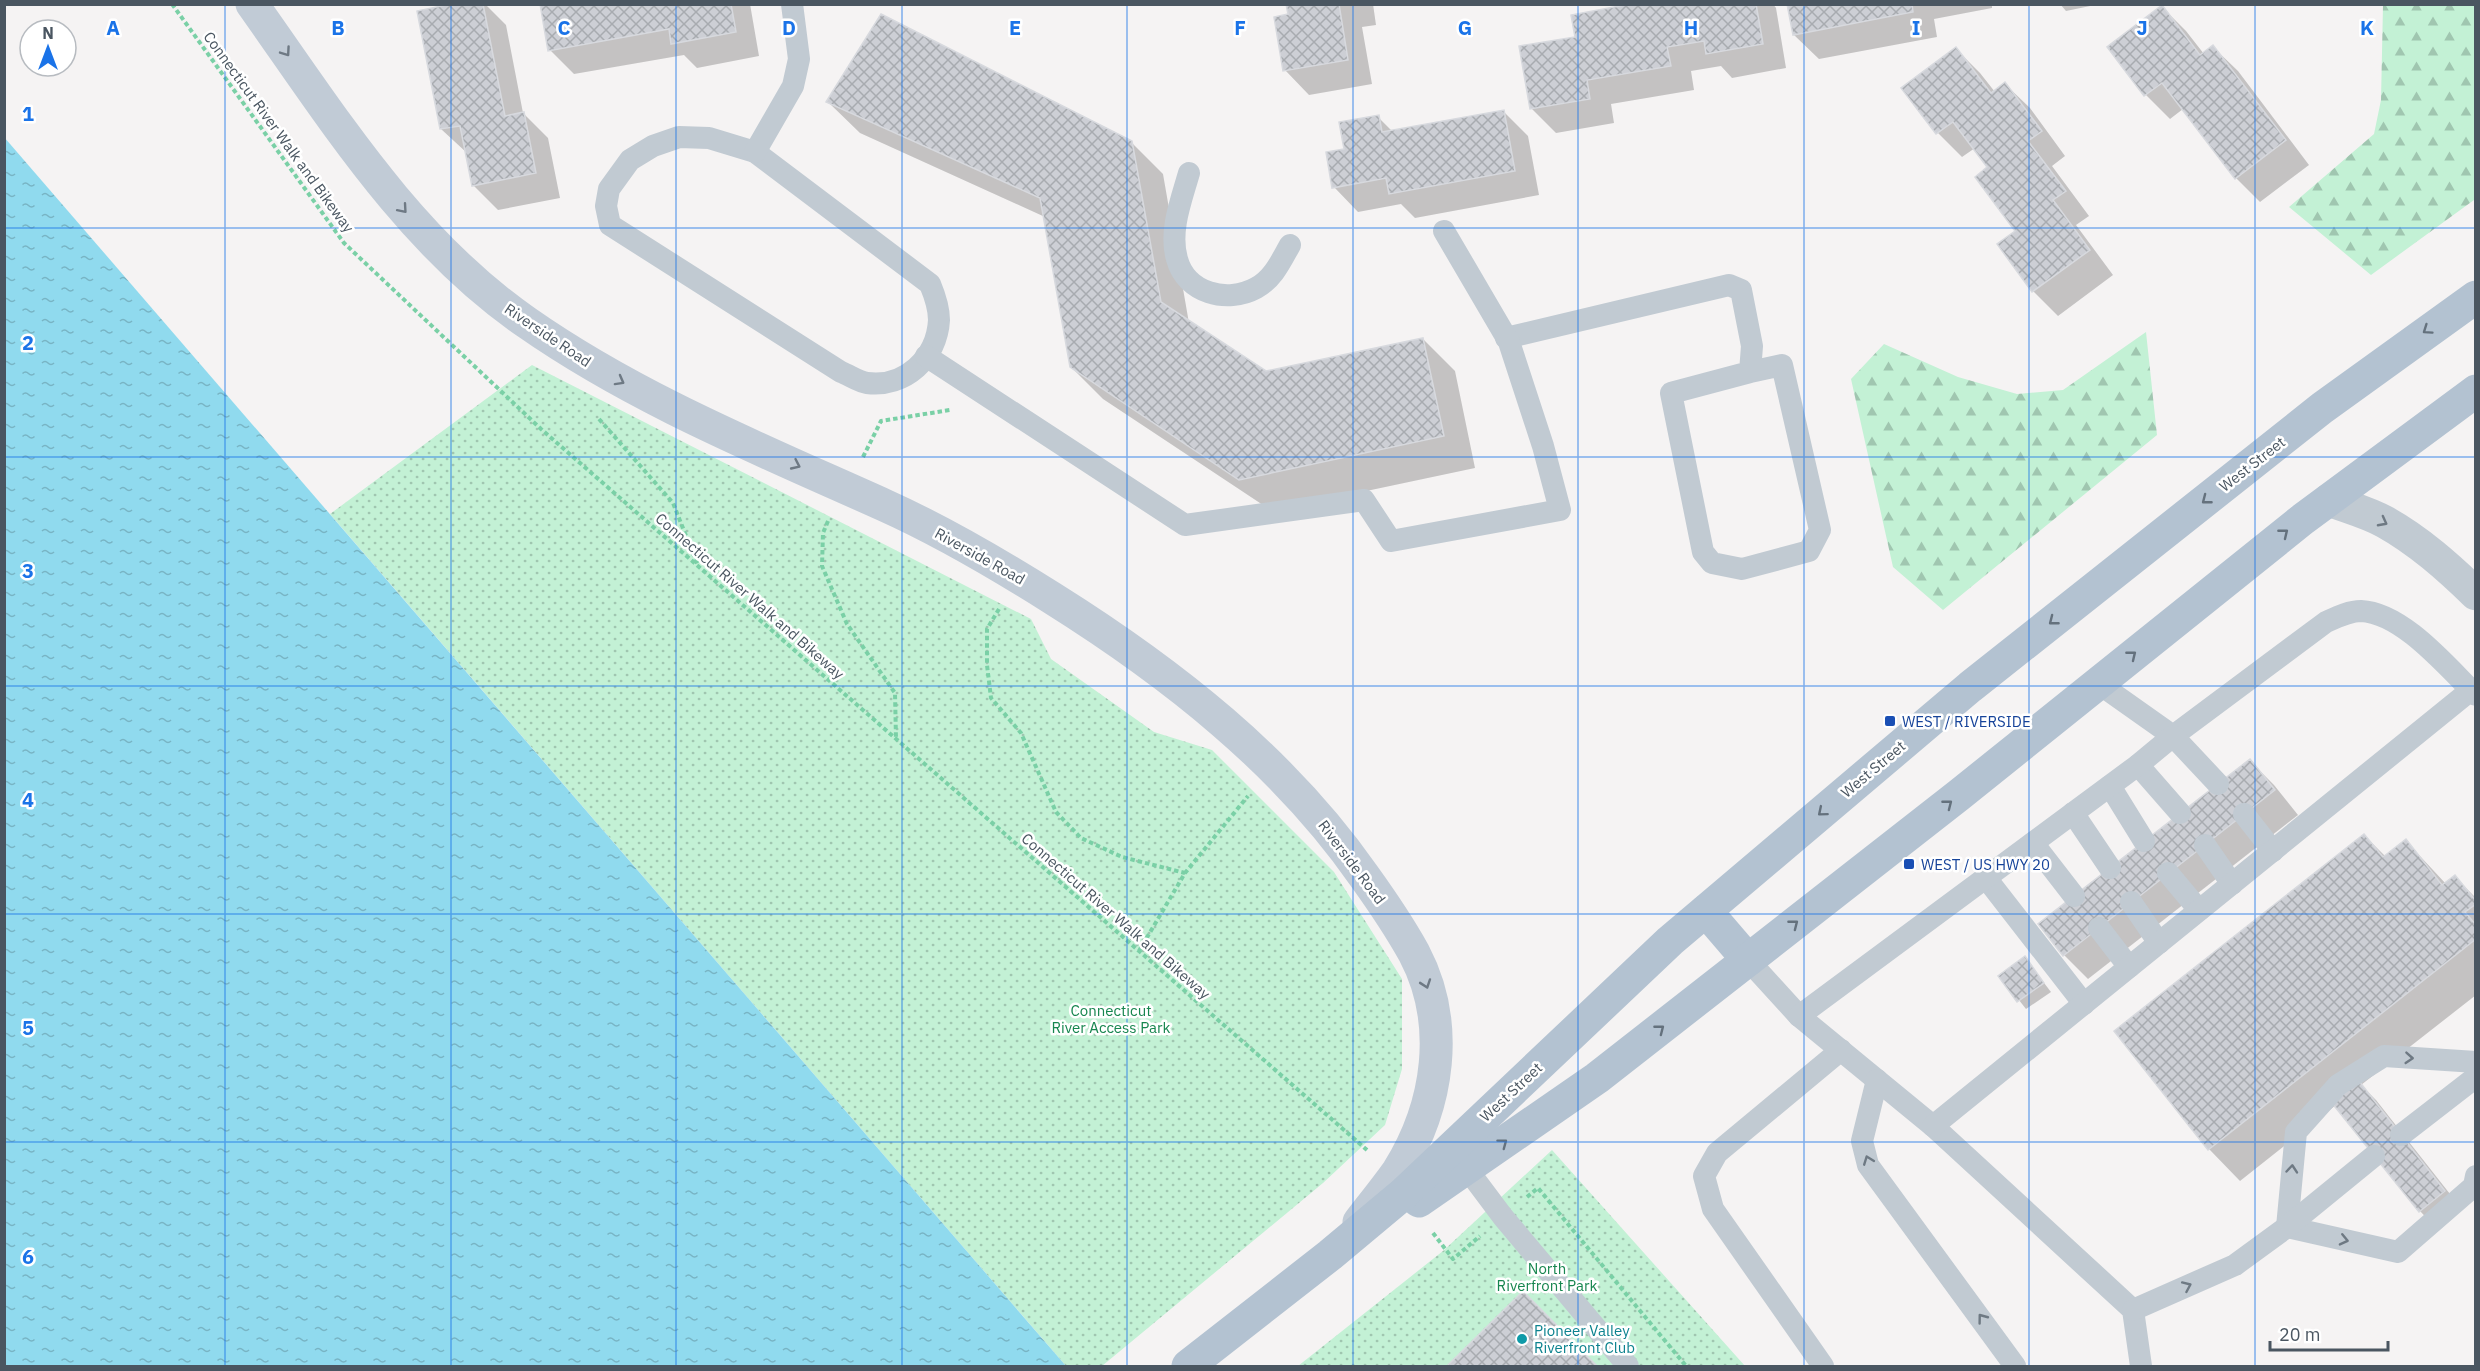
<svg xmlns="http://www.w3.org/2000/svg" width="2480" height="1371" viewBox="0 0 2480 1371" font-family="'IBM Plex Sans',sans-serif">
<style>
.grass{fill:url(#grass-dots)}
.forest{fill:url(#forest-firs)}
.water{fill:url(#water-ripples)}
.shadow{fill:#0003}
.building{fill:url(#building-cross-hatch);stroke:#d7d9de;stroke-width:1.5}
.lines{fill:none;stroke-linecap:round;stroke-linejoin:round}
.path{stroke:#7ad0a6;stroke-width:4;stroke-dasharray:4.5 3;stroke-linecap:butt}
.lane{stroke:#c1cad2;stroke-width:22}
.street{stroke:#c1cad2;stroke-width:33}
.secondary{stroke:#c1cbd6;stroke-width:33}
.primary{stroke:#b3c2d1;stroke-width:33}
.oneway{stroke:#6e7984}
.oneway2{stroke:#64717d}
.oneway3{stroke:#6e7983}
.grid{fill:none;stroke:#1a73e8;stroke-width:1.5;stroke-opacity:0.55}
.transit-dot{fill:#1a4fb4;stroke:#fff;stroke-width:2}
.culture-dot{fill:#0f9aa8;stroke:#fff;stroke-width:2}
.labels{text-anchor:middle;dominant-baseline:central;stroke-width:5;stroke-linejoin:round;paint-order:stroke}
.street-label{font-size:15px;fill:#4a5661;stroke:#fff}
.transit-label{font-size:15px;fill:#164399;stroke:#fff;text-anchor:start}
.park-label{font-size:15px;fill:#17864f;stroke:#fff}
.culture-label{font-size:15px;fill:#0d838f;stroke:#fff;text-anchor:start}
.grid-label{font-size:20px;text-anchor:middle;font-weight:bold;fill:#1a73e8;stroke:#fff;stroke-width:5;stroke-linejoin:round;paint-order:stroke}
</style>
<defs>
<pattern id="grass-dots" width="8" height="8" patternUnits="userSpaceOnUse" patternTransform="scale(1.5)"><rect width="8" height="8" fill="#c3f1d5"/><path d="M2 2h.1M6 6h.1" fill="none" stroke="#a0c6b0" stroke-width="1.8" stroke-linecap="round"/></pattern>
<pattern id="forest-firs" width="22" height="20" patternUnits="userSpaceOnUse" patternTransform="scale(1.5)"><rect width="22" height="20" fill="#c3f1d5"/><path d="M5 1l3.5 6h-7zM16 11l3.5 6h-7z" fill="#a0c6b0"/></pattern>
<pattern id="water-ripples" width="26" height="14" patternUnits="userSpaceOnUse" patternTransform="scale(1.5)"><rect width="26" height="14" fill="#90daee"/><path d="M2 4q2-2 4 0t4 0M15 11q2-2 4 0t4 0" fill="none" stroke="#78b4c4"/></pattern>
<pattern id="building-cross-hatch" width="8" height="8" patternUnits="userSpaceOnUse" patternTransform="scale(1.5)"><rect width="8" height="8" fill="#cdcfd5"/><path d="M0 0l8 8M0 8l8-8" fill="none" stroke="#a8abb0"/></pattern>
</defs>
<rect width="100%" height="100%" fill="#f5f3f3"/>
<g class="grass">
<path d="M532,365L1031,619L1051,659L1154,732L1212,750L1334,872L1402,979V1069L1385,1125L1323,1183L1102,1366H1066L330,514Z"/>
<path d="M1552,1150L1745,1366H1298L1443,1251Z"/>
</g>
<g class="forest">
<path d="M2383,5H2475L2474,200L2371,275L2289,207L2374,134L2381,100Z"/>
<path d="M2146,332L2157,435L1943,610L1893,567L1851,379L1884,344L1958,377L2017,394L2063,390Z"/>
</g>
<path class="water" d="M4,137L1066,1366H5Z"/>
<g class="shadow">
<path d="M459,4H485L506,25L523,113L548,138L560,198L498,210L473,185L467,153L441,129Z"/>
<path d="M541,4H750L759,56L697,68L684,55L574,74L550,50Z"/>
<path d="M1288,4H1373L1376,25L1362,27L1372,84L1309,95L1285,70L1290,16Z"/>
<path d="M1632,4H1773L1776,8L1786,68L1732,78L1721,66L1691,71L1694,90L1611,104L1614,123L1556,133L1531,108L1576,38Z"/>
<path d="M1789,4H1992V8L1934,19L1937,37L1819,59L1794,35Z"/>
<path d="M2060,4H2100L2066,11Z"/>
<path d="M2162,7L2186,31L2204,54L2213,47L2238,71L2309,165L2260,202L2236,178L2183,109L2170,119L2146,95L2109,47Z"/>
<path d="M1956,49L1980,73L1995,92L2005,84L2030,108L2065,156L2052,166L2089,216L2076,225L2113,275L2058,316L2033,291L1999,245L2017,231L1989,167L1975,148L1962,157L1938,133L1903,88Z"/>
<path d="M828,102L1131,142L1163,174L1189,323L1266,373L1423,339L1455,371L1475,468L1272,511L1103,399L1071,367L1045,217L860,133Z"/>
<path d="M1504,112L1528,136L1539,195L1415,218L1401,204L1358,212L1334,187L1345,150L1378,117L1393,132Z"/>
<path d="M2250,761L2274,785L2298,815L2088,979L2064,955Z"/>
<path d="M2364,835L2386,857L2406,841L2446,884L2455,877L2476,898V995L2361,1085L2376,1100L2461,1208L2436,1228L2420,1211L2336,1105L2240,1181L2209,1149Z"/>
<path d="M2025,958L2051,992L2026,1009L2000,976Z"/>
<path d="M1523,1293L1595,1366H1449Z"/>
</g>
<g class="building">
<path d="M451,4H483L505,116L524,112L536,173L472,186L460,126L440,129L417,11Z"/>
<path d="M540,4H731L736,32L671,44L669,29L548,51Z"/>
<path d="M1286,4H1339L1348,60L1283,71L1274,17L1288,14Z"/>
<path d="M1756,4L1763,44L1706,54L1704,41L1667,47L1671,66L1587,80L1590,99L1530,109L1519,46L1575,37L1571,15L1630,4Z"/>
<path d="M1787,4H1912L1913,12L1793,35Z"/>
<path d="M2162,5L2200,55L2213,45L2286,140L2235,179L2162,83L2144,96L2107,47Z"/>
<path d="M881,14L1132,141L1161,302L1266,371L1423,338L1444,436L1239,480L1070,367L1040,198L826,102Z"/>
<path d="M1956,47L1991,93L2005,82L2042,131L2028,141L2066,191L2053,200L2090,250L2032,292L1997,244L2015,231L1975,177L1987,167L1953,122L1936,134L1901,88Z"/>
<path d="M1504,110L1515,171L1389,194L1386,178L1332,188L1326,152L1344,149L1339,122L1379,115L1382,132Z"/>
<path d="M2250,759L2275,790L2063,956L2038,924Z"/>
<path d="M2364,834L2383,857L2406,839L2442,885L2455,875L2476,901V904L2465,912L2476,925V939L2208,1150L2114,1031Z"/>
<path d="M2025,956L2044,983L2017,1002L1998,976Z"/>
<path d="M2359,1081L2445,1191L2419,1212L2332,1103Z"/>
<path d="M1523,1291L1597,1366H1447Z"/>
</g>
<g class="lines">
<g class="path">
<path d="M172,4L344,243L541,429L1367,1150"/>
<path d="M599,419L673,503L698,566"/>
<path d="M863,457L881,421L950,410"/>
<path d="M828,521L823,533L822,566L847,624L895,693L896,739"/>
<path d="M999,609L987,629V665L991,698L1021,733L1056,812L1081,838L1122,857L1185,873"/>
<path d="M1139,951L1185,873L1248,796"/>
<path d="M1527,1197L1538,1188L1686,1366"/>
<path d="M1433,1233L1453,1259L1480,1236"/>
</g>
<g class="lane">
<path d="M679,137L709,138L755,152L930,284C935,296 939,307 939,320C937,358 905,388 867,383C859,382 849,375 841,372L610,225L606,206L609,189L630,160L653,146Z"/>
<path d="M755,152L793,86L799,59L792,4"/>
<path d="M1189,173C1181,201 1169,231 1177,259C1186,293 1227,304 1256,288C1273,279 1281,261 1290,245"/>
<path d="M1506,338L1729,285L1741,290L1752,346L1750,372L1671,393L1703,552L1712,563L1742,569L1809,551L1820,530L1782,365L1750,372"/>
<path d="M926,356L1185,525L1364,500L1391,541L1560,510L1543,446L1509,342L1444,231"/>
<path d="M2098,683L2173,736L2326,622C2337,617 2349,611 2361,611C2403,613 2447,667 2476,695"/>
<path d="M2138,765L2180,813"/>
<path d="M2110,786L2144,841"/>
<path d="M2073,813L2110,868"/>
<path d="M2244,814L2273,851"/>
<path d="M2033,843L2074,896"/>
<path d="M2205,845L2232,884"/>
<path d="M2168,873L2199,910"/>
<path d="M1986,878L2084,1004"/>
<path d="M2131,902L2159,943"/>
<path d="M2099,928L2129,967"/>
<path d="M1748,960L1799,1016L1933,1126L2133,1310L2141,1366"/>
<path d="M1799,1016L2138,765L2173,736L2218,784"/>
<path d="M1877,1080L1862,1141L1868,1165L2015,1366"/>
<path d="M1933,1126L2471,690"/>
<path d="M2401,1135L2476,1077"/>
<path d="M1467,1169L1503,1217L1628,1366"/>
<path d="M2287,1227L2296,1132L2338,1085L2384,1056L2476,1062"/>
<path d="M2287,1227L2398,1252L2474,1186L2476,1176"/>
<path d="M2133,1310L2235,1265L2287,1227L2374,1156"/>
<path d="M1823,1366L1713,1209L1704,1176L1717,1153L1841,1050"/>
</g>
<path class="street" d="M2329,500C2347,507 2367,512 2385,522C2419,541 2448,567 2476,594"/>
<path class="secondary" d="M252,4C333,118 409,241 526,322C636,399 762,450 884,505C942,531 998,564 1052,598C1170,672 1284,761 1364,876C1382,901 1399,926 1414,953C1451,1023 1439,1105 1398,1171C1386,1188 1372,1205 1359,1222"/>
<g class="primary">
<path d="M1706,911L1748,960"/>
<path d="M1419,1201L1597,1078L1959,795L2303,519L2476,391"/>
<path d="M1188,1366L1330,1255L1403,1194L1670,941L1970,687L2322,408L2476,297"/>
</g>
</g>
<defs><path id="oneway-chevron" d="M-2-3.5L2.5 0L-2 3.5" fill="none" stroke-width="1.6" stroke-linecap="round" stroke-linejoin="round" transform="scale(1.5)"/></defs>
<g class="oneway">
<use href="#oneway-chevron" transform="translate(286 52) rotate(55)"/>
<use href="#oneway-chevron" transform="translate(403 209) rotate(49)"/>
<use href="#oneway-chevron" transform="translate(620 381) rotate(29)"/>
<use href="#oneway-chevron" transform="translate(796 465) rotate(25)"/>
<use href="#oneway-chevron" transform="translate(1426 984) rotate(71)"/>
</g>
<g class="oneway2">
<use href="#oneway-chevron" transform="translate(2427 330) rotate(145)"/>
<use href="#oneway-chevron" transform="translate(2206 500) rotate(142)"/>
<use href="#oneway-chevron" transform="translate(2284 533) rotate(-39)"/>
<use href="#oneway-chevron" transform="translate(2053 621) rotate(142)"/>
<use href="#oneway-chevron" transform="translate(2132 655) rotate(-39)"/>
<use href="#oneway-chevron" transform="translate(1948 804) rotate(-38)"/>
<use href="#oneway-chevron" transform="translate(1822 812) rotate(140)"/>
<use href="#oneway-chevron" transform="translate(1794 924) rotate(-38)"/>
<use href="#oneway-chevron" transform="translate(1660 1029) rotate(-38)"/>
<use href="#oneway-chevron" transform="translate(1503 1143) rotate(-37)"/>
</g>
<g class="oneway3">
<use href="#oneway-chevron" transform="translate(2383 522) rotate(28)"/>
<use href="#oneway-chevron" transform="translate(2409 1058) rotate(4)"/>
<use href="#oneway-chevron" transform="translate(1868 1160) rotate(-111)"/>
<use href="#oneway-chevron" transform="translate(2292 1169) rotate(-85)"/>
<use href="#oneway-chevron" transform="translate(2344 1240) rotate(13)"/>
<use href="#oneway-chevron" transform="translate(2187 1286) rotate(-24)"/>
<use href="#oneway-chevron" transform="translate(1982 1318) rotate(-127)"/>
</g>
<path class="grid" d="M225,4V1366M451,4V1366M676,4V1366M902,4V1366M1127,4V1366M1353,4V1366M1578,4V1366M1804,4V1366M2029,4V1366M2255,4V1366M4,228H2476M4,457H2476M4,686H2476M4,914H2476M4,1142H2476"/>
<g class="transit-dot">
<rect x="1884" y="715" width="12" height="12" rx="3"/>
<rect x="1903" y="858" width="12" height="12" rx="3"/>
</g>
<circle class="culture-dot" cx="1522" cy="1339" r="6"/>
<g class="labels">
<g class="street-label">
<text transform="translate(279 132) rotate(54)">Connecticut River Walk and Bikeway</text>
<text transform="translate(548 335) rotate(34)">Riverside Road</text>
<text transform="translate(2252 464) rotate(-38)">West Street</text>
<text transform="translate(980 556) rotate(29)">Riverside Road</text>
<text transform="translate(750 596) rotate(41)">Connecticut River Walk and Bikeway</text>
<text transform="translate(1873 769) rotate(-40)">West Street</text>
<text transform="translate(1352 862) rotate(53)">Riverside Road</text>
<text transform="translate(1116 916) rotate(41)">Connecticut River Walk and Bikeway</text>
<text transform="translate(1511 1092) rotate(-43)">West Street</text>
</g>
<g class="transit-label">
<text x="1902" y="721">WEST / RIVERSIDE</text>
<text x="1921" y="864">WEST / US HWY 20</text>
</g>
<g class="park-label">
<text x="1111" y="1010">Connecticut<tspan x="1111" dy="17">River Access Park</tspan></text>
<text x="1547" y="1268">North<tspan x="1547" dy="17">Riverfront Park</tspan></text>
</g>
<g class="culture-label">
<text x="1534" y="1330">Pioneer Valley<tspan x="1534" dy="17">Riverfront Club</tspan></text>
</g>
</g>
<g class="grid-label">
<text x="113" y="35">A</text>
<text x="338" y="35">B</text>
<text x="564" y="35">C</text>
<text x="789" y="35">D</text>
<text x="1015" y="35">E</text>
<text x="1240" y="35">F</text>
<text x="1465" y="35">G</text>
<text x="1691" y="35">H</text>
<text x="1916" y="35">I</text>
<text x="2142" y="35">J</text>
<text x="2367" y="35">K</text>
<text x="28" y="121">1</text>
<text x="28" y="350">2</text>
<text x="28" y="578">3</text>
<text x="28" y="807">4</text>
<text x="28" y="1035">5</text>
<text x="28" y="1264">6</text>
</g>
<rect width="2480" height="1371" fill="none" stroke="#4a5661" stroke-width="12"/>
<g transform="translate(48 48)"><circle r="28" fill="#ffffff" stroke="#b7bbc0" stroke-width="1.5"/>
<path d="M0-4.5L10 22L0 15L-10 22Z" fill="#1a73e8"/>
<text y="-9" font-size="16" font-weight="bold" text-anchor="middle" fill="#4a5661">N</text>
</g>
<path d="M2270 1341v9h118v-9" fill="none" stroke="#4a5661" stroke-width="3"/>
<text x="2279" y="1341" font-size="18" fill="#4a5661" stroke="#ffffff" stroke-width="4.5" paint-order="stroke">20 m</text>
</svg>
